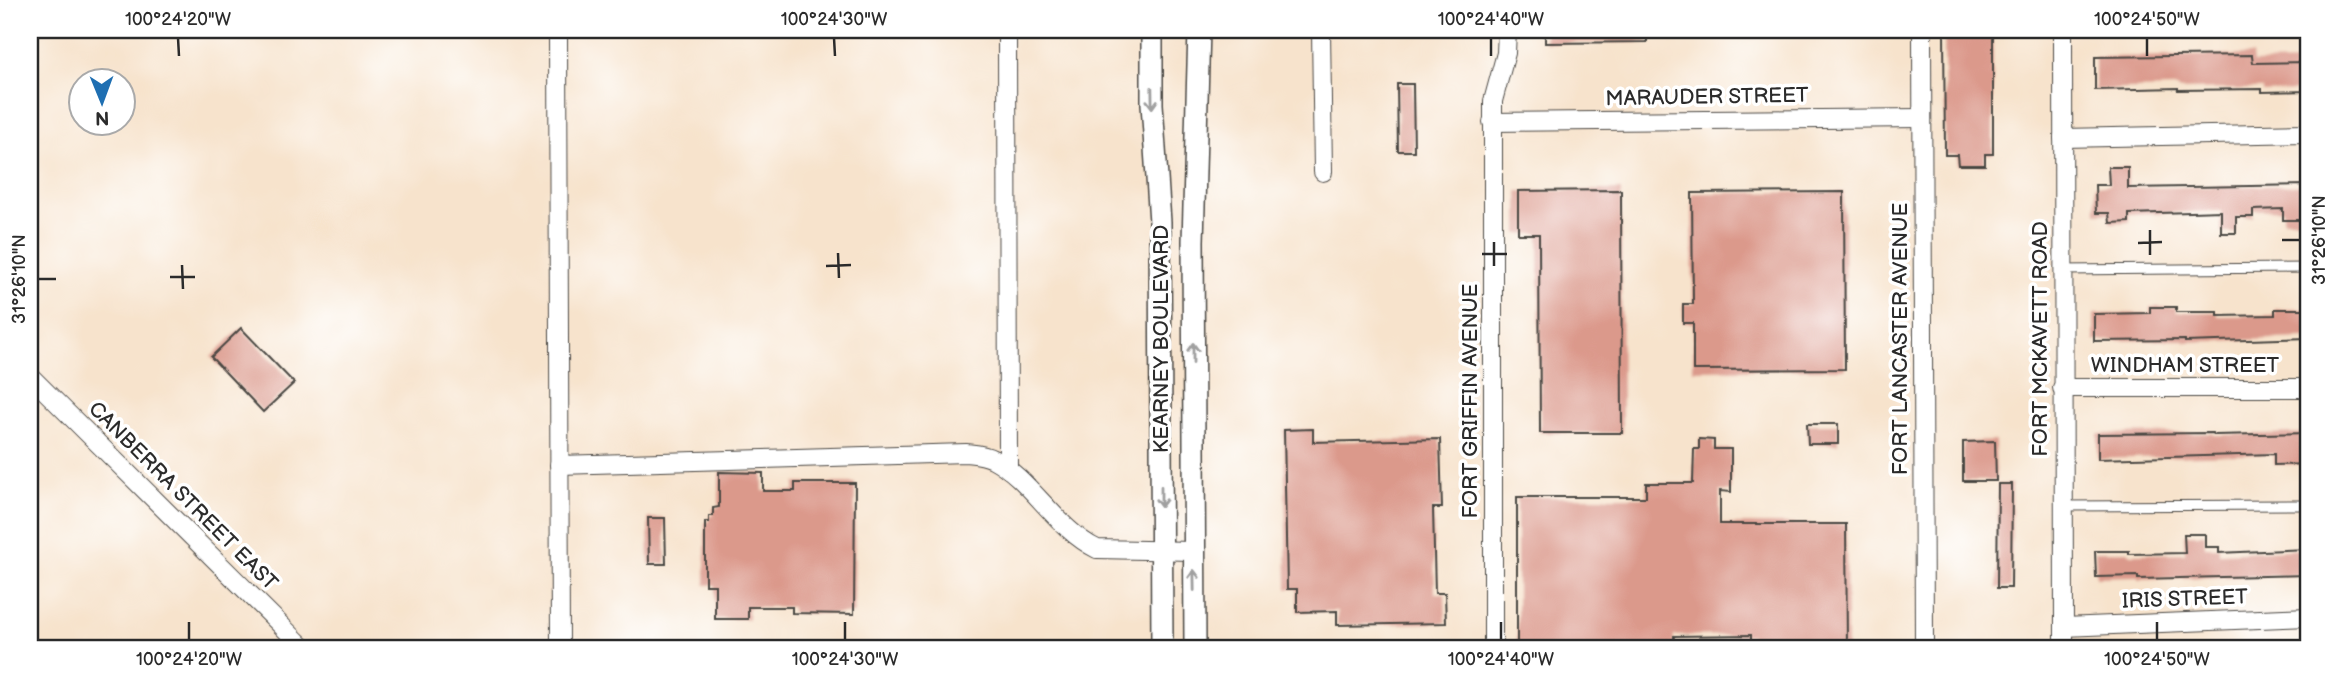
<svg xmlns="http://www.w3.org/2000/svg" width="2338" height="678" viewBox="0 0 2338 678" font-family="'Balsamiq Sans',sans-serif">
<style>
.building{fill:#db998b}
.lines{fill:none;stroke-linecap:round;stroke-linejoin:round}
.service-casing{stroke:#4a4743;stroke-width:11}
.minor-casing{stroke:#4a4743;stroke-width:20}
.tertiary-casing{stroke:#4a4743;stroke-width:24}
.service{stroke:#fff;stroke-width:9}
.minor{stroke:#fff;stroke-width:18}
.tertiary{stroke:#fff;stroke-width:21}
.oneway{stroke:#a0a0a0}
.ticks{fill:none;stroke:#2b2b2b;stroke-width:2.5}
.labels{text-anchor:middle;dominant-baseline:central;stroke-width:7;stroke-linejoin:round;paint-order:stroke}
.street-label{font-size:21px;fill:#2b2b2b;stroke:#fff}
.neatline{fill:none;stroke:#2b2b2b;stroke-width:2.5}
.ticks-label{font-size:18px;text-anchor:middle;fill:#2b2b2b}
</style>
<rect width="100%" height="100%" fill="#fff"/>
<filter id="ink" filterUnits="userSpaceOnUse"><feTurbulence type="fractalNoise" baseFrequency=".0143" numOctaves="2"/><feDisplacementMap in="SourceGraphic" scale="14" xChannelSelector="R" yChannelSelector="G"/><feConvolveMatrix kernelMatrix="1 2 1 2 8 2 1 2 1" color-interpolation-filters="sRGB"/></filter>
<filter id="wash" filterUnits="userSpaceOnUse"><feTurbulence type="fractalNoise" baseFrequency=".00686" numOctaves="4" result="noise"/><feDisplacementMap in="SourceGraphic" scale="28" xChannelSelector="R" yChannelSelector="G"/><feGaussianBlur stdDeviation="1.57" result="paint"/><feColorMatrix in="noise" values="0 0 0 0 0 0 0 0 0 0 0 0 0 0 0 0 0 1.4 0 .05"/><feComposite in="paint" operator="in"/></filter>
<g filter="url(#wash)">
<rect width="100%" height="100%" fill="#f7e3cc"/>
<g id="blocks">
<g class="building">
<path d="M1545,30H1647V42L1545,43Z"/>
<path d="M1944,30H1993V154H1985V165H1958L1957,155H1945Z"/>
<path d="M2252,55L2253,63L2308,62V91L2262,92V89L2178,90V88L2095,90V57Z"/>
<path d="M1397,84H1413L1414,151H1398Z"/>
<path d="M2108,167H2128V188L2308,185V220H2283V209L2253,210V217H2236V233H2221V211L2129,214V222L2110,223L2109,213H2096L2095,185H2109Z"/>
<path d="M1621,190L1622,433H1540L1539,234H1518V191Z"/>
<path d="M1844,192L1845,369L1693,370V323H1683V304H1693L1692,193Z"/>
<path d="M2150,307H2176V312H2218V316L2275,315V309H2308V338L2185,342V340L2094,341V314L2150,313Z"/>
<path d="M241,328L294,383L263,412L211,357Z"/>
<path d="M1807,424H1838V444H1808Z"/>
<path d="M1313,429V442L1440,439L1442,508H1433L1435,593H1445L1446,623L1337,625V611L1297,612V589H1287L1284,430Z"/>
<path d="M2213,433L2214,435L2308,433V464L2274,465V454L2098,459V434Z"/>
<path d="M1699,439L1714,440V449H1731V492L1720,491V524H1846L1847,648H1751V635L1674,636V647H1517V497H1646V483H1693L1694,449H1699Z"/>
<path d="M1995,441L1996,481H1963V442Z"/>
<path d="M719,472L763,473V491H795V483H855L854,614L792,613V607H748V619H715V585H705V522H709V516H713V508L719,507Z"/>
<path d="M1998,484H2012L2011,588H1997Z"/>
<path d="M648,518H665L666,564H649Z"/>
<path d="M2184,534H2205V547H2219V553L2308,549V575L2138,579V576L2096,577L2095,551H2129V554L2185,553Z"/>
</g>
</g>
</g>
<g filter="url(#ink)">
<use href="#blocks" fill-opacity="0" stroke="#4a4743" stroke-width="2"/>
<g class="lines">
<defs>
<g id="service">
<path d="M2062,270L2308,268"/>
<path d="M2063,506L2308,505"/>
</g>
<g id="minor">
<path d="M558,30L560,648"/>
<path d="M1007,30L1008,469"/>
<path d="M1321,30L1323,172"/>
<path d="M1922,30L1924,648"/>
<path d="M2063,30L2064,648"/>
<path d="M1492,122L1922,118"/>
<path d="M2063,138L2308,133"/>
<path d="M30,376L304,648"/>
<path d="M2062,388H2308"/>
<path d="M559,465L966,453C975,454 984,454 993,459C1031,479 1057,530 1097,549L1193,551"/>
<path d="M2064,627L2308,617"/>
<path d="M1493,648V101L1506,53L1507,30"/>
</g>
<g id="tertiary">
<path d="M1152,30V104L1160,222L1162,648"/>
<path d="M1195,648L1193,241L1199,30"/>
</g>
</defs>
<use href="#service" class="service-casing"/>
<use href="#minor" class="minor-casing"/>
<use href="#tertiary" class="tertiary-casing"/>
<use href="#service" class="service"/>
<use href="#minor" class="minor"/>
<use href="#tertiary" class="tertiary"/>
</g>
<defs><path id="oneway-shaft" d="M-6 0H5M1.5-3L5.5 0L1.5 3" fill="none" stroke-width="1.6" stroke-linecap="round" stroke-linejoin="round" transform="scale(1.75)"/></defs>
<g class="oneway">
<use href="#oneway-shaft" transform="translate(1152 98) rotate(89)"/>
<use href="#oneway-shaft" transform="translate(1193 353) rotate(-90)"/>
<use href="#oneway-shaft" transform="translate(1161 497) rotate(90)"/>
<use href="#oneway-shaft" transform="translate(1194 580) rotate(-91)"/>
</g>
</g>
<path class="ticks" d="M178,38L179,56M834,38L835,56M1491,38V56M2147,38V56M2150,230V255M2282,240H2300M1494,242V266M2138,243L2162,242M838,253L839,278M1482,254H1507M182,265L183,289M826,266L851,265M170,277H195M38,279H56M189,622V640M845,622V640M1501,622V640M2157,622V640"/>
<g class="labels">
<g class="street-label">
<text transform="translate(1707 97) rotate(-1)">MARAUDER STREET</text>
<text transform="translate(1161 339) rotate(-90)">KEARNEY BOULEVARD</text>
<text transform="translate(1900 339) rotate(-90)">FORT LANCASTER AVENUE</text>
<text transform="translate(2040 339) rotate(-90)">FORT MCKAVETT ROAD</text>
<text x="2185" y="365">WINDHAM STREET</text>
<text transform="translate(1470 401) rotate(-90)">FORT GRIFFIN AVENUE</text>
<text transform="translate(183 496) rotate(45)">CANBERRA STREET EAST</text>
<text transform="translate(2185 599) rotate(-2)">IRIS STREET</text>
</g>
</g>
<rect width="2338" height="678" fill="none" stroke="#fff" stroke-width="77"/>
<g transform="translate(102 102) rotate(179)"><circle r="33" fill="#ffffff" stroke="#aaaaaa" stroke-width="2"/>
<path d="M0-5L12 26L0 18L-12 26Z" fill="#1f6fb2"/>
<text y="-10" font-size="19" font-weight="bold" text-anchor="middle" fill="#2b2b2b">N</text>
</g>
<rect x="38" y="38" width="2262" height="602" class="neatline"/>
<g class="ticks-label">
<text x="178" y="25">100°24'20"W</text>
<text x="834" y="25">100°24'30"W</text>
<text x="1491" y="25">100°24'40"W</text>
<text x="2147" y="25">100°24'50"W</text>
<text transform="translate(2319 240) rotate(-90)" y="6">31°26'10"N</text>
<text transform="translate(19 279) rotate(-90)" y="6">31°26'10"N</text>
<text x="189" y="665">100°24'20"W</text>
<text x="845" y="665">100°24'30"W</text>
<text x="1501" y="665">100°24'40"W</text>
<text x="2157" y="665">100°24'50"W</text>
</g>
</svg>
